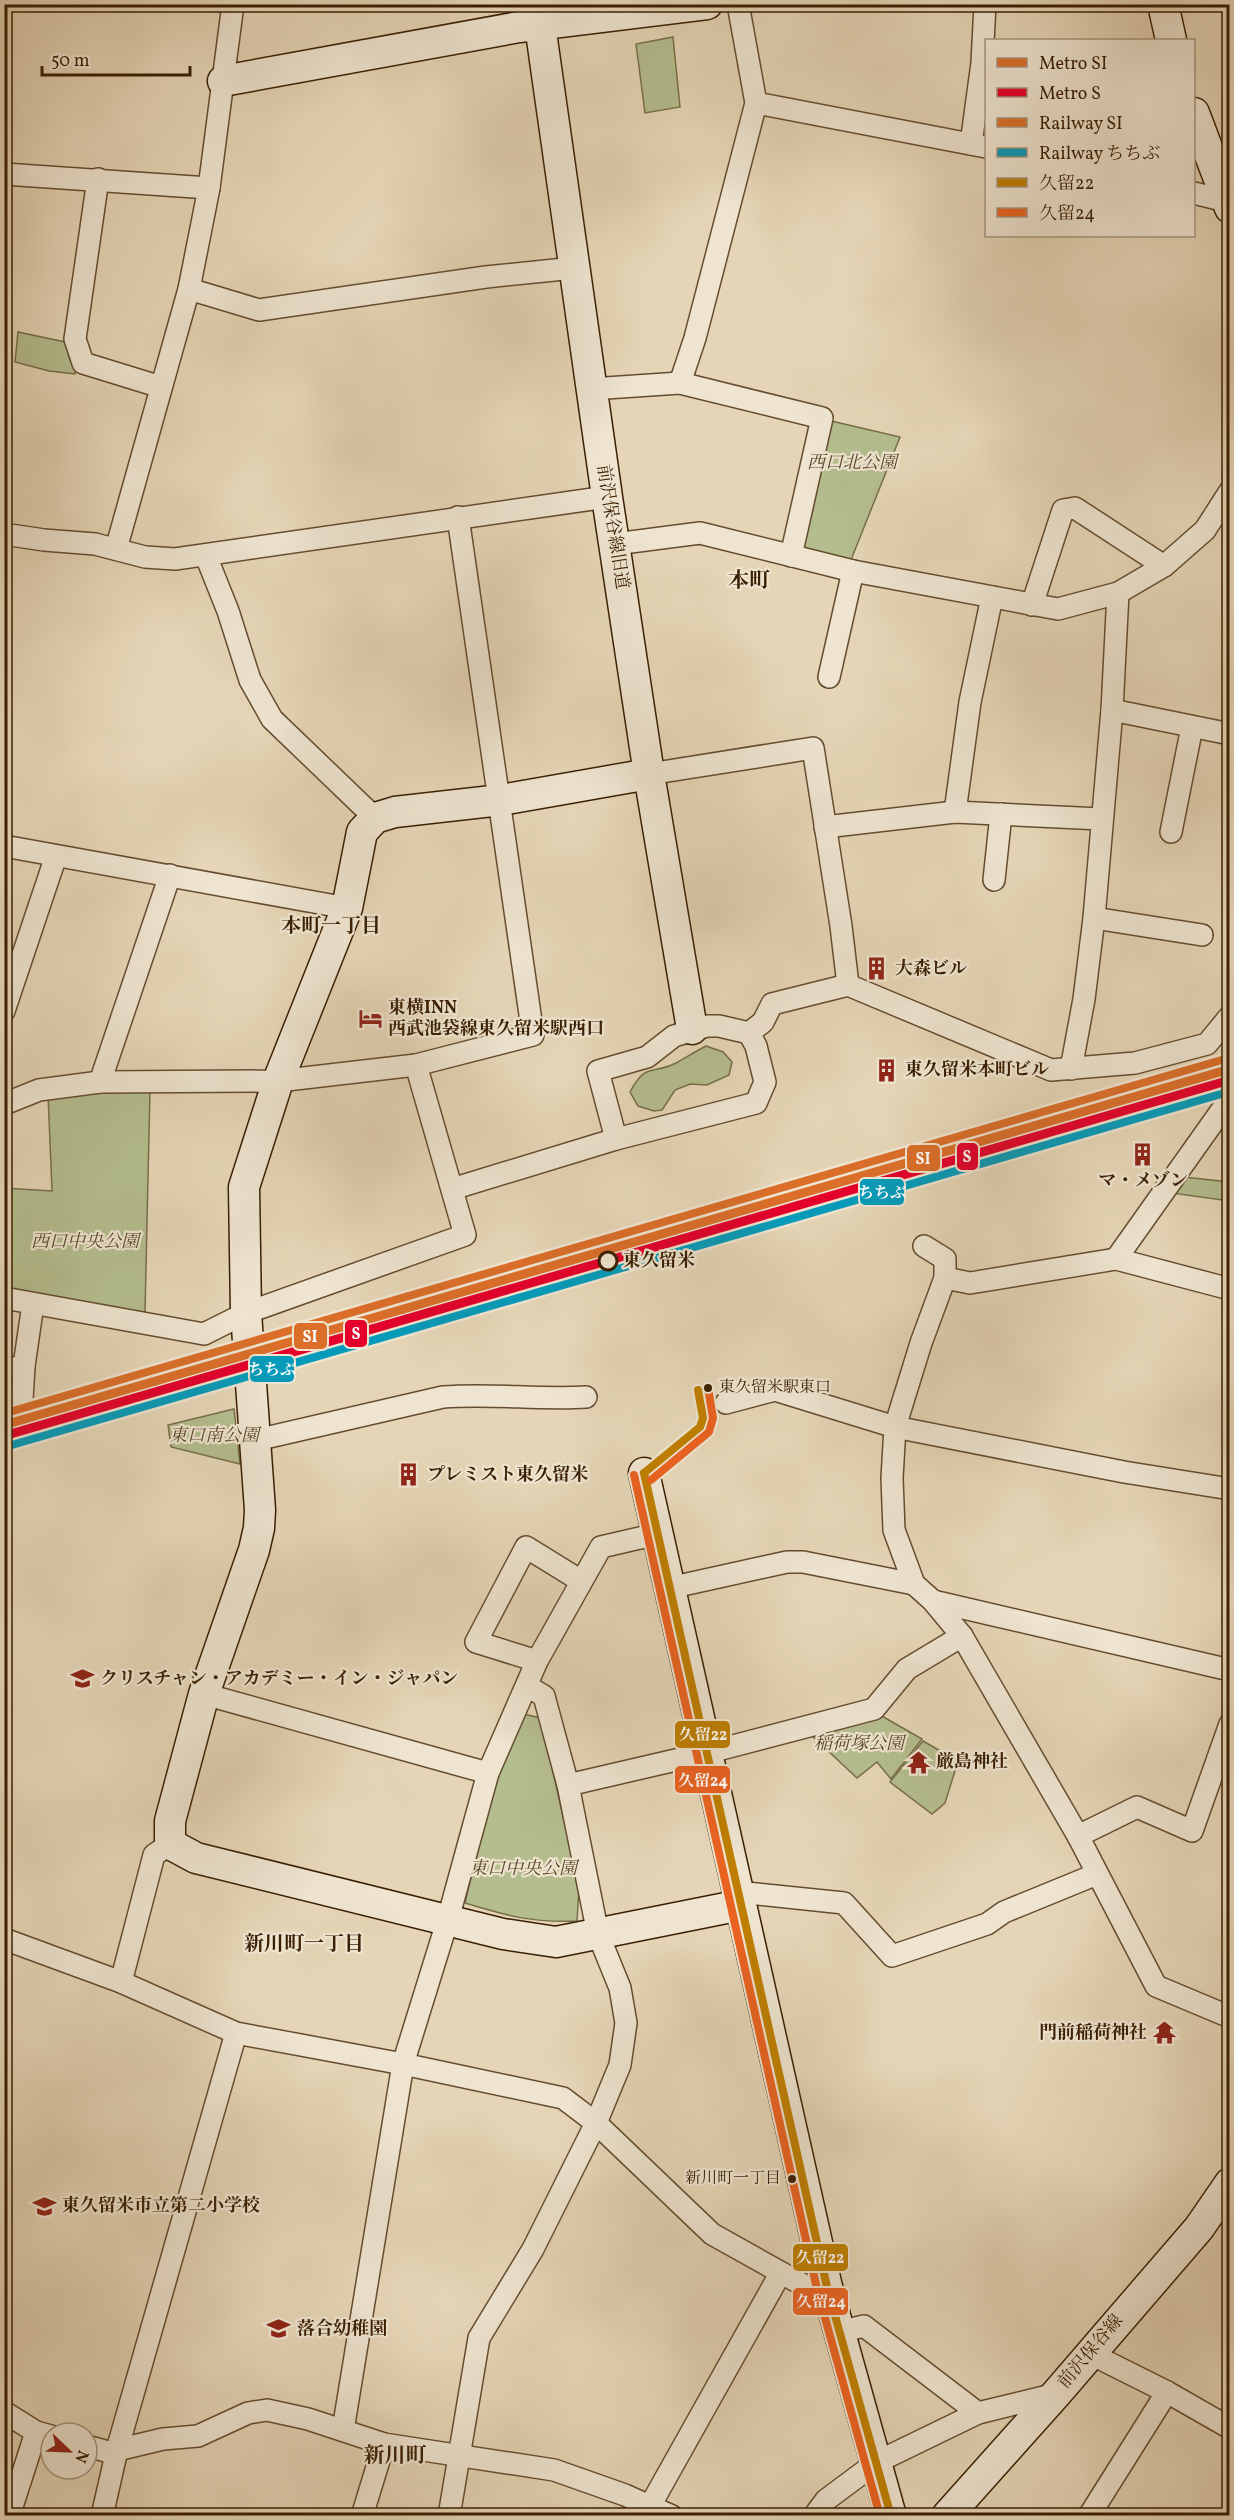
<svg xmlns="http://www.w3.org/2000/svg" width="1234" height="2520" viewBox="0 0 1234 2520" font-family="Vollkorn,'Noto Serif JP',serif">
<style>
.green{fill:#b4bd8e;stroke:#776e48;stroke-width:1.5}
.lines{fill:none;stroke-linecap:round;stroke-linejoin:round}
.street-casing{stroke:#654c2f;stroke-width:24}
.secondary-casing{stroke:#3a1f02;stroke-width:33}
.street{stroke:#eee4d0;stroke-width:21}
.secondary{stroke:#eee4d0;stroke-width:30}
.bus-1-casing{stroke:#eee4d0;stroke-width:12}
.bus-2-casing{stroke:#eee4d0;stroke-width:12}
.bus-1{stroke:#be7e01;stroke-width:8}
.bus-2{stroke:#e96220;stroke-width:8}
.rail-1-casing{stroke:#eee4d0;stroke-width:14}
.rail-2-casing{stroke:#eee4d0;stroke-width:14}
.rail-1{stroke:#db6e29;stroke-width:9}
.rail-2{stroke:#069bba;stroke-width:9}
.metro-1-casing{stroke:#eee4d0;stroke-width:14}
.metro-2-casing{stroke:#eee4d0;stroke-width:14}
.metro-1{stroke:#db6e29;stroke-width:9}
.metro-2{stroke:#e4002b;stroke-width:9}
.stop-dot{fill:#eee4d0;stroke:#3a1f02;stroke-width:3}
.bus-dot{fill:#3a1f02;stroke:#eee4d0;stroke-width:2}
.labels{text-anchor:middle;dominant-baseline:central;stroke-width:4.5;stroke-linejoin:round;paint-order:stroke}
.bus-label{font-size:16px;fill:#3a1f02;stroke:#eee4d0;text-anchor:start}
.park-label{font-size:18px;font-style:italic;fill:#584625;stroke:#eee4d0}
.street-label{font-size:18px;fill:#3a1f02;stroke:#eee4d0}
.poi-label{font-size:18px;font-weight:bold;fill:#3a1f02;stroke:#eee4d0;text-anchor:start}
.stop-label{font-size:18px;font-weight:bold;fill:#3a1f02;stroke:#eee4d0;text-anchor:start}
.neighbourhood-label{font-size:20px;font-weight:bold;fill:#3a1f02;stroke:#eee4d0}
.quarter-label{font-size:21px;font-weight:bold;fill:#3a1f02;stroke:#eee4d0}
.line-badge{stroke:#eee4d0;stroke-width:2}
.badge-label{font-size:16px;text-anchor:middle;font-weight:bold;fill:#fff}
</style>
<rect width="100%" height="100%" fill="#e5d5b6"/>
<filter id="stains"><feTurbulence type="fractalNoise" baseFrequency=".00333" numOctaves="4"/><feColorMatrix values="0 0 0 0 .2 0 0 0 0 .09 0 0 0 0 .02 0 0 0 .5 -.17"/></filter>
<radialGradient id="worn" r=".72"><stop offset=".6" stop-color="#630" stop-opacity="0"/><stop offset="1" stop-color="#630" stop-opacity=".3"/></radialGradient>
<g class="green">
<path d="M673,37L680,107L645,113L636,44Z"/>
<path d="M18,332L65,342L70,360L76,364L75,374L49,371L15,362Z"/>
<path d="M827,420L900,437L849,565L795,553Z"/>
<path d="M706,1046L723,1052L732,1062L729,1075L707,1085L690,1084L675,1090L662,1110L654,1111L638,1106L630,1092C646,1062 652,1075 676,1063C687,1057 696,1051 706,1046Z"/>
<path d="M150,1089L145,1313L5,1289L4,1188L52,1191L48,1094Z"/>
<path d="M1184,1177L1229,1182V1201L1172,1193Z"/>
<path d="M234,1409L240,1464L171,1447L168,1425Z"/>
<path d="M875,1712L922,1739L891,1779L877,1762L857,1778L811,1735Z"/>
<path d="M523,1714L541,1718L579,1888L577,1921C532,1923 508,1916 465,1903L495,1773Z"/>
<path d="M923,1741L958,1761L945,1803L932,1814L890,1782Z"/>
</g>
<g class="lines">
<defs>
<g id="street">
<path d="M756,103L986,147"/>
<path d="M971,144L982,63L985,4"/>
<path d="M4,174L209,188"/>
<path d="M98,179L75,339L83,363L161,387"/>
<path d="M1194,193L1226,201"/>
<path d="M189,289L259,310L486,277L574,268"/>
<path d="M680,383L695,338L756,103L738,4"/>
<path d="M591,389L680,383L822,418L791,556"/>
<path d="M4,534L44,540L95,544L145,557L175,559L607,497"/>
<path d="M615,544L700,533L853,571L1058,609L1118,593L1164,566L1205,530L1230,491"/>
<path d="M116,549L189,289L209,188L233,4"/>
<path d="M206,556L228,611L250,680L272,719L375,818"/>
<path d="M1032,605L1063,510L1075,508L1164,566"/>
<path d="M829,677L853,571"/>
<path d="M1112,710L1230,734"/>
<path d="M649,774L813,748L841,926L848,985"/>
<path d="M955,812L970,702L992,597"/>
<path d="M825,827L955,812L1101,819"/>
<path d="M1171,832L1192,727"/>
<path d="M4,846L347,908"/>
<path d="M994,880L1001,814"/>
<path d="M1094,918L1202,935"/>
<path d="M4,1011L56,856"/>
<path d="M707,1026H719L749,1033L756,1046L765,1082L756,1103L616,1139L598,1071L647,1057L674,1036Z"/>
<path d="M749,1033L763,1022L772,1004L848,985L1051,1070L1135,1063L1207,1044L1230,1016"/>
<path d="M1071,1069L1084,999L1094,918L1112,710L1118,593"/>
<path d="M100,1082L170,875"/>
<path d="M4,1104L39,1090L100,1082L278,1081L416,1065L533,1035L458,517"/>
<path d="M452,1189L616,1139"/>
<path d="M924,1246L945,1259V1278L921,1343L895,1427L892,1478L894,1530L914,1584L933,1601L962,1636L1078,1836L1156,1986L1230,2017"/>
<path d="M1116,1259L1226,1104L1230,1103"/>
<path d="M945,1278L970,1283L1116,1259L1230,1289"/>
<path d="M4,1298L204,1334L246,1313L465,1235L416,1065"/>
<path d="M4,1370L24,1366L33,1304"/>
<path d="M22,1399L24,1366"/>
<path d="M726,1403L775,1390L895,1427L1124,1472L1230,1489"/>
<path d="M256,1440L443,1397C491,1393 538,1400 586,1397"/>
<path d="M669,1588L787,1562H803L914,1584"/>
<path d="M933,1601L1230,1670"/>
<path d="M537,1661L476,1642L526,1547L581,1581"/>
<path d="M204,1694L488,1773"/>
<path d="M568,1785L706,1753L874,1709L907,1669L962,1636"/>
<path d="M1078,1836L1137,1807L1192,1831L1230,1724"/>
<path d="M738,1892L844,1903L892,1956L987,1924L1004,1912L1097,1874"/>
<path d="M4,1939L121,1982L236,2033L403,2064L563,2098L596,2123L712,2234L805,2286L827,2287"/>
<path d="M121,1982L154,1855L170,1844"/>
<path d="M839,2332L864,2326L978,2413"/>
<path d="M1089,2353L1167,2392L1230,2428"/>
<path d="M4,2412L36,2432L51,2436"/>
<path d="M343,2430L403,2064L448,1919L488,1773L537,1661L601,1547L657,1534"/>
<path d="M87,2446L116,2454"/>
<path d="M117,2450L163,2439L198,2436L248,2413L267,2410L308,2419L384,2444L554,2470L625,2495L672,2516"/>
<path d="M650,2506L780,2274"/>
<path d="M9,2516L36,2432"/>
<path d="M102,2516L117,2450L236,2033"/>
<path d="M362,2516L384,2444"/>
<path d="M449,2516L479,2338L533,2249L596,2123L620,2065L626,2023L620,1988L598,1934L568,1785L544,1696L527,1686"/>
<path d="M814,2516L826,2500L877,2462L978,2413L1056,2394"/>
<path d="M1089,2516L1167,2392"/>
</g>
<g id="secondary">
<path d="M537,4L607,497L649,774L692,1029"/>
<path d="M1163,4L1171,40"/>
<path d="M223,81L519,27L707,4"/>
<path d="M1194,113L1230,208"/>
<path d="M649,774L501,800L395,812L375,818L362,832L347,908L278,1081L244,1187L246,1313L260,1510L259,1528L254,1550L204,1694L170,1821V1844L196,1858L503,1934L556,1942L741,1905"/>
<path d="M644,1473L827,2287L891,2516"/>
<path d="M947,2516L1056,2394L1199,2228L1230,2183"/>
</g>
</defs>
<use href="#street" class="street-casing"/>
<use href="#secondary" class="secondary-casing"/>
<use href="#street" class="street"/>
<use href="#secondary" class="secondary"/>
<defs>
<g id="bus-1">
<path d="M644,1473L827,2287L891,2516"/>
<path d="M644,1473L700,1427L703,1418L698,1390"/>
</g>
<g id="bus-2">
<path d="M634,1475L817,2289L880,2516"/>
<path d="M651,1480L709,1432L713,1418L708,1388"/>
</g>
</defs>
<use href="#bus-1" class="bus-1-casing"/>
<use href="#bus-2" class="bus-2-casing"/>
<use href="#bus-1" class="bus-1"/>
<use href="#bus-2" class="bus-2"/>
<defs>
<path id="rail-1" d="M4,1414L1227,1059"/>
<path id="rail-2" d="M10,1445L1230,1091"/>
</defs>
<use href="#rail-1" class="rail-1-casing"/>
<use href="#rail-2" class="rail-2-casing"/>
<use href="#rail-1" class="rail-1"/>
<use href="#rail-2" class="rail-2"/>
<defs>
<path id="metro-1" d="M4,1425L1230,1069"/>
<path id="metro-2" d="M7,1435L1230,1080"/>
</defs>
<use href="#metro-1" class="metro-1-casing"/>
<use href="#metro-2" class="metro-2-casing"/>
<use href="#metro-1" class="metro-1"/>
<use href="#metro-2" class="metro-2"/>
</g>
<defs>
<symbol id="building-bare" viewBox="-9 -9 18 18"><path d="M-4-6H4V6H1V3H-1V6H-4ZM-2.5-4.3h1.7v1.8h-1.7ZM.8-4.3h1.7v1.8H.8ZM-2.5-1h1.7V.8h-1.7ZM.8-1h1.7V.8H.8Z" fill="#8f2418" stroke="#eee4d0" stroke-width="2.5" paint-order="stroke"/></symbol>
<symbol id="hotel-bare" viewBox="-9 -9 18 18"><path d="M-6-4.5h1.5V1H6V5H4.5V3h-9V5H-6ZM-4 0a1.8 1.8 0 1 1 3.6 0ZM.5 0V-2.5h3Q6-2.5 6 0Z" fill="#8f2418" stroke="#eee4d0" stroke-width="2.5" paint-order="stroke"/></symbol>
<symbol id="school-bare" viewBox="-9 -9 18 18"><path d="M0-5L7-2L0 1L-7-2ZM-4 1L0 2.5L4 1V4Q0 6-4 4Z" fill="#8f2418" stroke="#eee4d0" stroke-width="2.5" paint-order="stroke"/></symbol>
<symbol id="temple-bare" viewBox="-9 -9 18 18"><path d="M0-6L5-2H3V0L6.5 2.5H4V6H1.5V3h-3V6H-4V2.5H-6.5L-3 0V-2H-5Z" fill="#8f2418" stroke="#eee4d0" stroke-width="2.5" paint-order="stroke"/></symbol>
</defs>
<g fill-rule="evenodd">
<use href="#building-bare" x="860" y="952" width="33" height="33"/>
<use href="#hotel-bare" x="354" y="1002" width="33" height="33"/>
<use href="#building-bare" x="870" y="1054" width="33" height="33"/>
<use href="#building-bare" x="1126" y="1138" width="33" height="33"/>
<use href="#building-bare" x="392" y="1458" width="33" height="33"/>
<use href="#school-bare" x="66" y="1662" width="33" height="33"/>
<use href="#temple-bare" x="902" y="1746" width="33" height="33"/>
<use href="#temple-bare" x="1148" y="2016" width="33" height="33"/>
<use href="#school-bare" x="28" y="2190" width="33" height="33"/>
<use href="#school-bare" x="262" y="2312" width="33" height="33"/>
</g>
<circle class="stop-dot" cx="608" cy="1261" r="9"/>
<g class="bus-dot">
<circle cx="708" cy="1388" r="5"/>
<circle cx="792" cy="2179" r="5"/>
</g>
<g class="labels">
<g class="bus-label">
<text x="719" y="1388">東久留米駅東口</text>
<text x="781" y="2179" text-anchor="end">新川町一丁目</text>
</g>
<g class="park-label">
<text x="852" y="463">西口北公園</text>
<text x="85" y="1242">西口中央公園</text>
<text x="214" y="1436">東口南公園</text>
<text x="859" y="1744">稲荷塚公園</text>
<text x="523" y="1869">東口中央公園</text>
</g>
<g class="street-label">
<text transform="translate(612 527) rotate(81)">前沢保谷線旧道</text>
<text transform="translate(1091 2352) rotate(-50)">前沢保谷線</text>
</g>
<g class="poi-label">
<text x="895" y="969">大森ビル</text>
<text x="388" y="1008">東横INN<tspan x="388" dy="21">西武池袋線東久留米駅西口</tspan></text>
<text x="905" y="1070">東久留米本町ビル</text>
<text x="1143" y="1181" text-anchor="middle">マ・メゾン</text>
<text x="427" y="1475">プレミスト東久留米</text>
<text x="100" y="1679">クリスチャン・アカデミー・イン・ジャパン</text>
<text x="936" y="1762">厳島神社</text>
<text x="1147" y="2033" text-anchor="end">門前稲荷神社</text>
<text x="62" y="2206">東久留米市立第二小学校</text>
<text x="297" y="2329">落合幼稚園</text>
</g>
<g class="stop-label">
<text x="623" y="1261">東久留米</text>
</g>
<g class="neighbourhood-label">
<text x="331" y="927">本町一丁目</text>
<text x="304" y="1945">新川町一丁目</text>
</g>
<g class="quarter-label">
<text x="749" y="581">本町</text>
<text x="395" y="2456">新川町</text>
</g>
</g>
<g class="line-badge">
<rect x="956" y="1142" width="23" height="29" rx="6" fill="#e4002b"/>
<rect x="906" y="1144" width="35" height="28" rx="6" fill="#db6e29"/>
<rect x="859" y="1178" width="46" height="28" rx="6" fill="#069bba"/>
<rect x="344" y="1319" width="24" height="29" rx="6" fill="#e4002b"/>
<rect x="293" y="1322" width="35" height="28" rx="6" fill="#db6e29"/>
<rect x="249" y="1355" width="46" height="28" rx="6" fill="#069bba"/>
<rect x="674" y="1720" width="57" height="29" rx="6" fill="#be7e01"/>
<rect x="674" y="1765" width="57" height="29" rx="6" fill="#e96220"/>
<rect x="792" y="2243" width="57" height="29" rx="6" fill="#be7e01"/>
<rect x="792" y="2287" width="57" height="29" rx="6" fill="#e96220"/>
</g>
<g class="badge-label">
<text x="967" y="1162">S</text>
<text x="923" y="1164">SI</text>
<text x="882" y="1198">ちちぶ</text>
<text x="356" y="1339">S</text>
<text x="310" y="1342">SI</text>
<text x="272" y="1375">ちちぶ</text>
<text x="703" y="1740">久留22</text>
<text x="703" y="1786">久留24</text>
<text x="820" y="2263">久留22</text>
<text x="821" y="2307">久留24</text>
</g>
<rect width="1234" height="2520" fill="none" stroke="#e5d5b6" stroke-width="24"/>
<rect x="6" y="6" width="1222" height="2508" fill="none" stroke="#3a1f02" stroke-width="3"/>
<rect x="12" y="12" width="1210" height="2496" fill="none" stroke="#3a1f02" stroke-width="1.5"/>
<rect x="985" y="39" width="210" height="198" fill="#eee4d0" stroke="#a6957e" stroke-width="1.5"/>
<rect x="997" y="58" width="30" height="9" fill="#db6e29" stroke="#a6957e" stroke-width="1.5"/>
<text x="1039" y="69" font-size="18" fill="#3a1f02">Metro SI</text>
<rect x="997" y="88" width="30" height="9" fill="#e4002b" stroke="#a6957e" stroke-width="1.5"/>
<text x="1039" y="99" font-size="18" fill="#3a1f02">Metro S</text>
<rect x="997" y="118" width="30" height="9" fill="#db6e29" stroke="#a6957e" stroke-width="1.5"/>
<text x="1039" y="129" font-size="18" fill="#3a1f02">Railway SI</text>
<rect x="997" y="148" width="30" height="9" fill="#069bba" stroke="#a6957e" stroke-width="1.5"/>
<text x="1039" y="159" font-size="18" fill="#3a1f02">Railway ちちぶ</text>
<rect x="997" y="178" width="30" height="9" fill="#be7e01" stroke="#a6957e" stroke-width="1.5"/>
<text x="1039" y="189" font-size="18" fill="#3a1f02">久留22</text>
<rect x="997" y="208" width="30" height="9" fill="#e96220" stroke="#a6957e" stroke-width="1.5"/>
<text x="1039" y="219" font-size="18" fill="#3a1f02">久留24</text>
<g transform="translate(69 2451) rotate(113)"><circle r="28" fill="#eee4d0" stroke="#a6957e" stroke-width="1.5"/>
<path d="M0-4.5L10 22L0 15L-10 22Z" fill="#8f2418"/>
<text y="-9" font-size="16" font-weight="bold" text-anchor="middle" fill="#3a1f02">N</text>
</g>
<path d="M42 66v9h148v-9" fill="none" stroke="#3a1f02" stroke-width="3"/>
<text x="51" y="66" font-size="18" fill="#3a1f02" stroke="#eee4d0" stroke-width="4.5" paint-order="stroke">50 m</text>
<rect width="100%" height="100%" filter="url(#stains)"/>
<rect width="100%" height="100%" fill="url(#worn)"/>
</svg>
